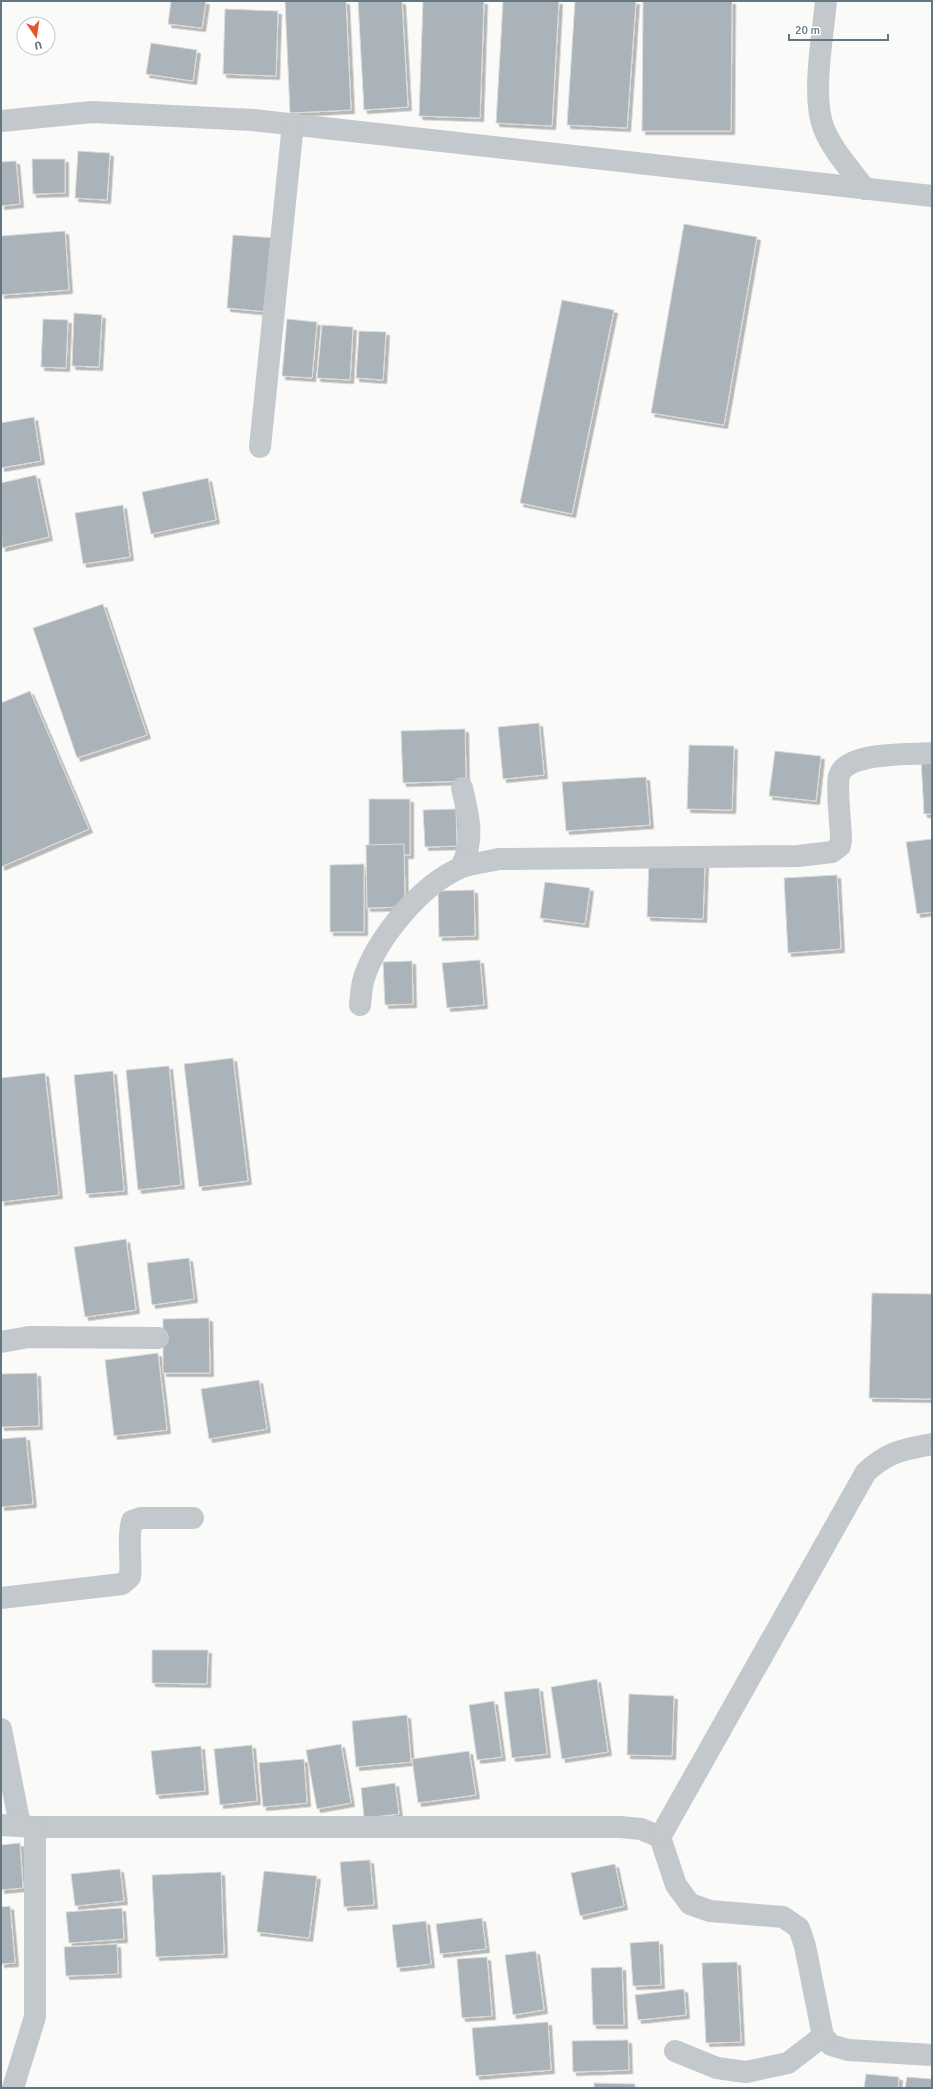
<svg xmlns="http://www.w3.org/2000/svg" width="933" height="2089" viewBox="0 0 933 2089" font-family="Signika,sans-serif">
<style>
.building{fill:#aab3b9;stroke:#dcdcda;filter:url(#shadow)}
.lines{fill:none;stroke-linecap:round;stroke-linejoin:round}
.minor{stroke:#c3c8cc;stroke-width:22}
</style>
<defs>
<filter id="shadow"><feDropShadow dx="3.5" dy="3.5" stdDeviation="0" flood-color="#0004"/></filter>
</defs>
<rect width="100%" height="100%" fill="#fafaf8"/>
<g class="building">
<path d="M171,1H206L202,28L168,24Z"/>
<path d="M285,1H346L351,110L290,113Z"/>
<path d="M358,1H402L408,107L364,110Z"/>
<path d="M423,1H484L480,118L419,116Z"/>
<path d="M503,1H559L552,126L496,123Z"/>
<path d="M575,1H636L627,128L567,125Z"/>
<path d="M643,1H732L731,131H642Z"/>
<path d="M225,9L278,11L276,76L223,74Z"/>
<path d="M151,43L197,50L193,81L146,74Z"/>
<path d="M78,151L110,153L107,200L75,198Z"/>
<path d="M32,159H65V193L33,194Z"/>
<path d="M16,161L20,204L1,206V162Z"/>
<path d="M684,224L757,237L724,425L651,413Z"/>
<path d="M65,231L69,290L1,295V236Z"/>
<path d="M233,235L275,238L268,312L227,308Z"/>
<path d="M562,300L614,310L572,514L520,503Z"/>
<path d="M74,313L102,315L99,367L72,366Z"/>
<path d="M43,319L68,320L66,368L41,367Z"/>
<path d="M287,319L317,322L312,378L282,376Z"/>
<path d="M322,325L353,327L350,380L317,378Z"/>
<path d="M359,331L386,332L383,380L356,378Z"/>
<path d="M34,417L41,461L1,468V423Z"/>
<path d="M36,475L49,537L2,548L1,483Z"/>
<path d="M208,478L216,520L151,534L142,492Z"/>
<path d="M123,505L130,557L83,564L75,513Z"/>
<path d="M103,604L147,735L77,758L33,628Z"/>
<path d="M30,691L89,829L1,867V703Z"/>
<path d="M539,723L544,775L503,779L498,727Z"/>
<path d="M465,729L466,781L403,783L401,731Z"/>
<path d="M689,745L734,746L732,810L687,809Z"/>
<path d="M775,751L821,756L816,801L769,796Z"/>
<path d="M932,758V814H924L921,759Z"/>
<path d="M646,777L650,825L566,831L562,782Z"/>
<rect x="369" y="799" width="41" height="56"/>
<path d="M456,809L457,846L425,847L423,810Z"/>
<path d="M932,839V912L917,914L906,842Z"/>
<path d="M404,844L405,907L367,908L366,845Z"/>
<path d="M649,861L705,863L703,919L647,917Z"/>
<path d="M364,864V932H330V865Z"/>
<path d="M837,875L841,949L788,953L784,878Z"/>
<path d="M545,882L590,888L585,924L540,918Z"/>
<path d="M474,890L475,936L439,937L438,891Z"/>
<path d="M480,960L484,1005L447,1008L442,963Z"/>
<path d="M412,961L413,1004L385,1005L383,962Z"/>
<path d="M233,1058L248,1181L199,1187L184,1064Z"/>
<path d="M169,1066L181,1185L138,1190L126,1070Z"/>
<path d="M113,1071L124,1191L86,1194L74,1075Z"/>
<path d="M45,1073L59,1195L1,1202V1078Z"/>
<path d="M126,1239L136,1310L85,1317L74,1247Z"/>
<path d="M189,1258L194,1299L152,1305L147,1263Z"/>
<path d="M872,1293L932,1294V1399L869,1398Z"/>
<path d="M209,1318L210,1373H163V1319Z"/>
<path d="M158,1353L167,1430L114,1436L105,1360Z"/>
<path d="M37,1373L39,1426L1,1427V1374Z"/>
<path d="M259,1380L267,1429L209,1439L201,1389Z"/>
<path d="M26,1437L33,1504L1,1507V1439Z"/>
<path d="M152,1650H208L207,1684L152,1683Z"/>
<path d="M597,1679L608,1752L562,1759L551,1687Z"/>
<path d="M539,1688L547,1754L512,1758L504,1692Z"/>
<path d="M629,1694L674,1696L672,1756L627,1755Z"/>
<path d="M494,1701L502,1757L477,1760L469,1705Z"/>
<path d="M407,1715L411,1762L356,1767L352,1721Z"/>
<path d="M341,1744L351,1803L317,1809L306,1750Z"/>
<path d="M252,1745L257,1801L220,1805L214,1749Z"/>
<path d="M201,1746L205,1791L156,1795L151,1751Z"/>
<path d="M469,1751L476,1795L418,1803L412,1759Z"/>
<path d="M304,1759L307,1803L263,1807L259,1763Z"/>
<path d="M395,1783L399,1814L364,1818L361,1788Z"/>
<path d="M20,1843L23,1888L1,1890V1845Z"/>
<path d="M370,1860L374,1905L344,1907L340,1862Z"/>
<path d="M615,1864L624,1906L580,1916L571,1873Z"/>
<path d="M120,1869L124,1901L75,1906L71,1874Z"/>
<path d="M264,1871L317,1876L309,1938L257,1932Z"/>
<path d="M221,1872L224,1954L156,1957L152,1875Z"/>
<path d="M10,1906L15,1963L1,1964V1907Z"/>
<path d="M122,1908L124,1939L69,1943L66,1912Z"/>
<path d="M482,1918L486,1949L440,1954L436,1924Z"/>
<path d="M426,1921L431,1964L397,1968L392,1925Z"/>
<path d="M659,1941L661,1985L633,1986L630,1943Z"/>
<path d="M117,1944L118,1974L66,1976L64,1947Z"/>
<path d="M536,1951L544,2010L513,2015L505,1955Z"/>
<path d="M487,1957L492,2016L462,2018L457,1959Z"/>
<path d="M737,1962L741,2042L706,2043L702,1963Z"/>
<path d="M622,1967L624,2025H593L591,1968Z"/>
<path d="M684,1989L686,2015L638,2020L635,1995Z"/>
<path d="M548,2022L551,2070L476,2076L472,2028Z"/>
<path d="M628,2040L629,2070L573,2072L572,2041Z"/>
<path d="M866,2074L899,2077L898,2088H864Z"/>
<path d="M907,2077L932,2079V2088H905Z"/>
<path d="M594,2083L635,2084V2088H594Z"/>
</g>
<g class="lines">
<g class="minor">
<path d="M826,1C823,35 811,98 824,129C833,151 851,170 865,189"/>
<path d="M1,121L92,112L253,120L932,196"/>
<path d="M260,447L293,124"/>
<path d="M461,867C475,840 469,817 462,788"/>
<path d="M360,1005C361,997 361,987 364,978C377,938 421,885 460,868C472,863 487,862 499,859L798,856L832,852L840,846L841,840C841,825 836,788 839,776C846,751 910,755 932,753"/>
<path d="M1,1342L29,1337L158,1338"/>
<path d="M1,1598L122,1584L130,1577C132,1558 127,1539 132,1521L141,1518H193"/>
<path d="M1,1729L20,1825"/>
<path d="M1,1825L35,1827H620L641,1829L660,1837L676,1885L690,1904L710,1911L783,1917L799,1928L805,1946L823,2036L831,2045L848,2050L932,2055"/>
<path d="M660,1837L866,1472C889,1451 903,1450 932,1444"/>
<path d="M675,2051L717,2068L746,2072L788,2063L823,2036"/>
<path d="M13,2088L35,2017V1827"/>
</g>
</g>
<rect width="933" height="2089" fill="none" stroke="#657683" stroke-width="4"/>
<g transform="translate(36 36) rotate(167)"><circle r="19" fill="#ffffff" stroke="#c1c8cd"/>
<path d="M0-3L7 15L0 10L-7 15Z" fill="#e4572e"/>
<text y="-6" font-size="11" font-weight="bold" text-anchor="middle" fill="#657683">U</text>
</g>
<path d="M789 34v6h99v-6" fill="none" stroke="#657683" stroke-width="2"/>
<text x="795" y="34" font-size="12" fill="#657683" stroke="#ffffff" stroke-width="3" paint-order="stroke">20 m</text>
</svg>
